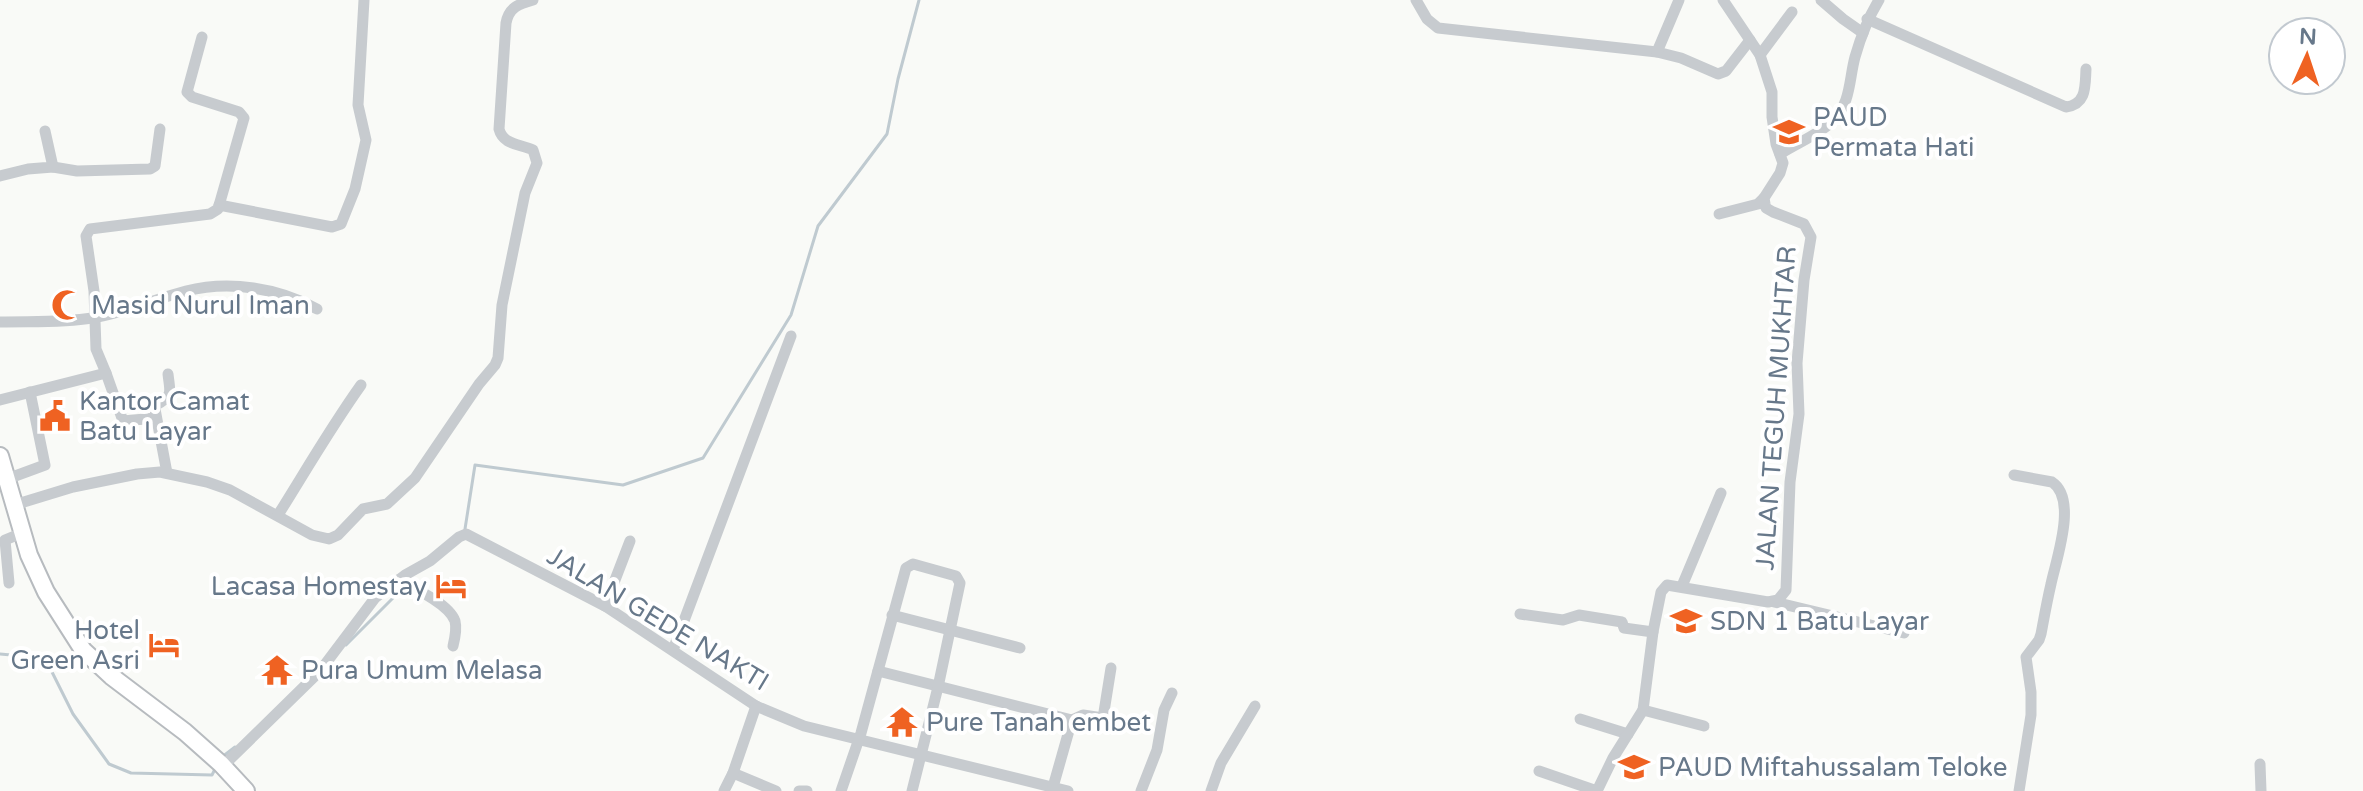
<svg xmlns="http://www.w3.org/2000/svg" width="2363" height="791" viewBox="0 0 2363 791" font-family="'Varela Round',sans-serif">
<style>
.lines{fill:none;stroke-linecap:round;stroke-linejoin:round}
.stream{stroke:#bfcad0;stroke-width:3}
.highway-casing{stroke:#b7bbbf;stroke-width:20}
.minor{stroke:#c7cbcf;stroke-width:11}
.highway{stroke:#fff;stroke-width:16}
.labels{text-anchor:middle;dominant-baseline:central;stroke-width:8;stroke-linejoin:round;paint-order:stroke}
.poi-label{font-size:26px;fill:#67788a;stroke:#fff;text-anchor:start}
.street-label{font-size:26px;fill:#67788a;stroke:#fff}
</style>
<rect width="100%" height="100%" fill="#f9faf7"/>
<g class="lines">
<g class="stream">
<path d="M465,529L475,465L623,485L703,458L791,315L818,226L887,134L898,79L919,0"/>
<path d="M346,645L403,588"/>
<path d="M0,654L45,658L73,714L109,764L131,773L212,775L216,767"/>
<path d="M222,757L235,747"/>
</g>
<defs>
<path id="highway" d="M0,456L29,555L46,592L83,650L111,676L185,732L221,764L246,791"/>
</defs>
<use href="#highway" class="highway-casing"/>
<g class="minor">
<path d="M1416,0L1427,19L1438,28L1657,52L1681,58L1718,74L1726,71L1750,40"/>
<path d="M1821,0L1843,19L1863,33"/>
<path d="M1867,19L2066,107C2087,104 2085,86 2086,69"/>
<path d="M1657,52L1679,0"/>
<path d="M1760,55L1792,12"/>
<path d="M1780,154C1797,143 1818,135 1833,121C1851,103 1849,79 1855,57C1861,36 1868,18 1879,0"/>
<path d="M53,167L77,171L150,169L155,166L160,129"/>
<path d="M0,176L28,169L53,167L45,131"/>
<path d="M219,205L332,227L341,224L355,189L366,140L358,105L364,0"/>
<path d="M1719,214L1758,204L1764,198"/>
<path d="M0,322C30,321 62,323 92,318C124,313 155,299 186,291C230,280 278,288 317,309"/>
<path d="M0,400L106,373"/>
<path d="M156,418L123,421L106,373L96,349L94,291L86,236L90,229L210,214L218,209L244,118L239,112L192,97L187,92L202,37"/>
<path d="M167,473L155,409L156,405C174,395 170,393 168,374"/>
<path d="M2014,475L2052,482C2078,499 2056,560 2051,584C2047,601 2044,618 2041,634L2039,640L2026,657L2031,692V715L2019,791"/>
<path d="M7,479L45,465L30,392"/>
<path d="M14,505L73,487L137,474L160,472L207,482L230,490L312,535L329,539L338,535L363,509L387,504L415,478L479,384L495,365L498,358L502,305L525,193L537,163L533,150C520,144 503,145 499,129L506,23C509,7 519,4 533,0"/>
<path d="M278,515C305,472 331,427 361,385"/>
<path d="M398,580C414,588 449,604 455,621C457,629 455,638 453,646"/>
<path d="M9,583L5,540L22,533"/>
<path d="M1682,586L1721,493"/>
<path d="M1774,602L1904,633"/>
<path d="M605,606L630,541"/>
<path d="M1520,614L1563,620L1579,615L1622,622L1624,628L1653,632"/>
<path d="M892,615L1020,648"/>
<path d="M673,650L791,336"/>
<path d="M878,671L1072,720"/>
<path d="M1643,710L1704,726"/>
<path d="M1580,719L1628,734"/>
<path d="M1072,720L1083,715L1103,718L1111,668"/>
<path d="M2260,764L2261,791"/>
<path d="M223,766L320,671L375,598L405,575L430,561L459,537L466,534L605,606L756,706L804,726L1068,791"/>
<path d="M1539,771L1597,791L1613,758L1643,710L1653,632L1661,592L1667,585L1768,602L1778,600L1786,590L1790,482L1799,414L1797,363L1804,280L1811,237L1804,224L1773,212L1766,208L1765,204L1764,198L1780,173L1783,163L1776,144L1772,117V92L1760,55L1723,0"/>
<path d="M733,773L776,791"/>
<path d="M1053,787L1072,720"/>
<path d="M724,791L733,773L756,706"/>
<path d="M799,791H807"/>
<path d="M841,791L861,733L906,568L913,564L956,576L960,583L938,687L912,791"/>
<path d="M1141,791L1157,750L1164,710L1172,693"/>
<path d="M1211,791L1221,763L1255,706"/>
</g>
<use href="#highway" class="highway"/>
</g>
<defs>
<symbol id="school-bare" viewBox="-9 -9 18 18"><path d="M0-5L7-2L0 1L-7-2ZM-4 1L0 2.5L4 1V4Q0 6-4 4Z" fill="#ef6222" stroke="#fff" stroke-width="2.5" paint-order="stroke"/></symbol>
<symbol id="mosque-bare" viewBox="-9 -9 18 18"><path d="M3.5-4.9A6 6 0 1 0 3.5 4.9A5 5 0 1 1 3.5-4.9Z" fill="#ef6222" stroke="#fff" stroke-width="2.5" paint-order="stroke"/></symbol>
<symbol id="civic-bare" viewBox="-9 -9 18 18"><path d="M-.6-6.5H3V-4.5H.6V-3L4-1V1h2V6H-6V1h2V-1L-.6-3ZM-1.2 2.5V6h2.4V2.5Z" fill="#ef6222" stroke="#fff" stroke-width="2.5" paint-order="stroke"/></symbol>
<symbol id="hotel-bare" viewBox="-9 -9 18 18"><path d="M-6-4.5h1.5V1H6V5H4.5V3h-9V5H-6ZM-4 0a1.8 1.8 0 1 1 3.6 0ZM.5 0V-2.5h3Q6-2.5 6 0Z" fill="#ef6222" stroke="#fff" stroke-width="2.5" paint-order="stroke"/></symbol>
<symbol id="temple-bare" viewBox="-9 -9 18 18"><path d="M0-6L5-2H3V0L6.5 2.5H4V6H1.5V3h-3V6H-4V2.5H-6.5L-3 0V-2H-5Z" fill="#ef6222" stroke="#fff" stroke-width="2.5" paint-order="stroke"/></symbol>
</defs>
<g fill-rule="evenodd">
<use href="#school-bare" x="1767" y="110" width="44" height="44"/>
<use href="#mosque-bare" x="45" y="283" width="44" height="44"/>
<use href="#civic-bare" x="33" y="394" width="44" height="44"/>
<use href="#hotel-bare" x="429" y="564" width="44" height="44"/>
<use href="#school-bare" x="1664" y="599" width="44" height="44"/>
<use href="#hotel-bare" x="142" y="623" width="44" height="44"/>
<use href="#temple-bare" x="255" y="648" width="44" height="44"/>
<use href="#temple-bare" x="880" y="700" width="44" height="44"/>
<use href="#school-bare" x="1612" y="745" width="44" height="44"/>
</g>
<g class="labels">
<g class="poi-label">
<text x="1813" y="117">PAUD<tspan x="1813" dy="30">Permata Hati</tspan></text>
<text x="91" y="305">Masid Nurul Iman</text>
<text x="79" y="401">Kantor Camat<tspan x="79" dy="30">Batu Layar</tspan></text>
<text x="427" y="586" text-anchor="end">Lacasa Homestay</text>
<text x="1710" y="621">SDN 1 Batu Layar</text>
<text x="140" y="630" text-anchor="end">Hotel<tspan x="140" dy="30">Green Asri</tspan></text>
<text x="301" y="670">Pura Umum Melasa</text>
<text x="926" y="722">Pure Tanah embet</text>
<text x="1658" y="767">PAUD Miftahussalam Teloke</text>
</g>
<g class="street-label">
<text transform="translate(1776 408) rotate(-86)">JALAN TEGUH MUKHTAR</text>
<text transform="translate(658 619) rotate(31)">JALAN GEDE NAKTI</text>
</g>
</g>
<g transform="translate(2307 56) rotate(3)"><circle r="38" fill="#ffffff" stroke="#c2c9d0" stroke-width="2"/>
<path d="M0-6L14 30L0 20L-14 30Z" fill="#ef6222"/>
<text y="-12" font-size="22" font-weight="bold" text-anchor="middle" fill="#67788a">N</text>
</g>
</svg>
